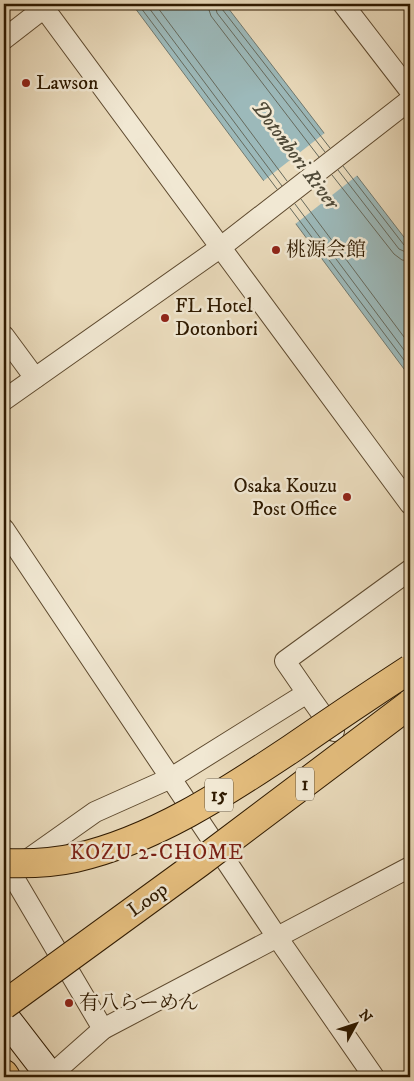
<svg xmlns="http://www.w3.org/2000/svg" width="414" height="1081" viewBox="0 0 414 1081" font-family="'IM FELL DW Pica','Noto Serif JP',serif">
<style>
.water{fill:#9cb9ba;stroke:#707970}
.pier{fill:#eadbbc}
.lines{fill:none;stroke-linecap:round;stroke-linejoin:round}
.shore{stroke:#666a5d;stroke-width:1}
.street-casing{stroke:#5e4a2f;stroke-width:22}
.secondary-casing{stroke:#2f1a00;stroke-width:30}
.highway-casing{stroke:#2f1a00;stroke-width:30}
.street{stroke:#f1e8d3;stroke-width:20}
.secondary{stroke:#f1e8d3;stroke-width:28}
.highway{stroke:#e5be7e;stroke-width:28}
.highway-bridge-casing{stroke:#2f1a00;stroke-width:30;stroke-linecap:butt}
.highway-bridge{stroke:#e5be7e;stroke-width:28}
.poi-dot{fill:#8f2418;stroke:#f1e8d3;stroke-width:2}
.labels{text-anchor:middle;dominant-baseline:central;stroke-width:5;stroke-linejoin:round;paint-order:stroke}
.shield{fill:#f1e8d3;stroke:#69583f;stroke-width:1}
.shield-label{font-size:19px;font-weight:bold;fill:#2f1a00}
.poi-label{font-size:20px;fill:#2f1a00;stroke:#f1e8d3;text-anchor:start}
.street-label{font-size:20px;fill:#2f1a00;stroke:#f1e8d3}
.water-label{font-size:21px;font-style:italic;fill:#504a38;stroke:#f1e8d3}
.neighbourhood-label{font-size:21px;letter-spacing:1px;fill:#7a1f14;stroke:#f1e8d3}
</style>
<rect width="100%" height="100%" fill="#eadbbc"/>
<filter id="stains"><feTurbulence type="fractalNoise" baseFrequency=".004" numOctaves="4"/><feColorMatrix values="0 0 0 0 .2 0 0 0 0 .09 0 0 0 0 .02 0 0 0 .5 -.17"/></filter>
<radialGradient id="worn" r=".72"><stop offset=".6" stop-color="#630" stop-opacity="0"/><stop offset="1" stop-color="#630" stop-opacity=".3"/></radialGradient>
<path class="water" d="M132,4H225L410,245V377Z"/>
<path class="pier" d="M326,132L359,174L294,225L262,182Z"/>
<g class="lines">
<g class="shore">
<path d="M138,4L277,189"/>
<path d="M146,4L282,186"/>
<path d="M155,4L287,181"/>
<path d="M207,4L211,16L319,157"/>
<path d="M215,4L217,13L325,152"/>
<path d="M221,4L222,9L330,148"/>
<path d="M343,166L404,245L410,247"/>
<path d="M338,170L399,249L410,254"/>
<path d="M332,175L394,254L402,260L410,261"/>
<path d="M301,199L410,345"/>
<path d="M295,204L410,358"/>
<path d="M290,208L410,368"/>
</g>
<defs>
<g id="street">
<path d="M41,4L410,504"/>
<path d="M343,4L410,91"/>
<path d="M4,39L44,8"/>
<path d="M4,336L35,378"/>
<path d="M4,400L221,247L410,100"/>
<path d="M4,529L277,937L374,1077"/>
<path d="M307,693L334,731"/>
<path d="M4,861L103,1029"/>
<path d="M20,865L95,812L171,778L307,693L285,661L410,570"/>
<path d="M50,1076L103,1029L410,867"/>
</g>
<path id="secondary" d="M4,1016L51,1077"/>
<path id="highway" d="M4,1074L6,1077"/>
</defs>
<use href="#street" class="street-casing"/>
<use href="#secondary" class="secondary-casing"/>
<use href="#highway" class="highway-casing"/>
<use href="#street" class="street"/>
<use href="#secondary" class="secondary"/>
<use href="#highway" class="highway"/>
<defs>
<g id="highway-bridge">
<path d="M4,863C28,864 52,863 75,858C154,840 225,793 291,749C330,722 370,695 410,669"/>
<path d="M4,1005L199,863L410,704"/>
</g>
</defs>
<use href="#highway-bridge" class="highway-bridge-casing"/>
<use href="#highway-bridge" class="highway-bridge"/>
</g>
<g class="poi-dot">
<circle cx="26" cy="83" r="5"/>
<circle cx="276" cy="250" r="5"/>
<circle cx="165" cy="318" r="5"/>
<circle cx="347" cy="497" r="5"/>
<circle cx="69" cy="1003" r="5"/>
</g>
<g class="labels">
<g class="shield">
<rect x="296" y="767.5" width="18" height="33" rx="4"/>
<rect x="205" y="778.5" width="28" height="33" rx="4"/>
</g>
<g class="shield-label">
<text x="305" y="784">1</text>
<text x="219" y="795">15</text>
</g>
<g class="poi-label">
<text x="36" y="83">Lawson</text>
<text x="286" y="250">桃源会館</text>
<text x="175" y="306">FL Hotel<tspan x="175" dy="23">Dotonbori</tspan></text>
<text x="337" y="486" text-anchor="end">Osaka Kouzu<tspan x="337" dy="23">Post Office</tspan></text>
<text x="79" y="1003">有八らーめん</text>
</g>
<g class="street-label">
<text transform="translate(148 900) rotate(-36)">Loop</text>
</g>
<g class="water-label">
<text transform="translate(295 155) rotate(53)">Dotonbori River</text>
</g>
<g class="neighbourhood-label">
<text x="157" y="853">KOZU 2-CHOME</text>
</g>
</g>
<rect width="414" height="1081" fill="none" stroke="#eadbbc" stroke-width="20"/>
<rect x="5" y="5" width="404" height="1071" fill="none" stroke="#2f1a00" stroke-width="2.5"/>
<rect x="10" y="10" width="394" height="1061" fill="none" stroke="#2f1a00"/>
<g transform="translate(356 1024) rotate(50)" stroke="#f1e8d3" stroke-width="4" paint-order="stroke">
<path d="M0-4L9 19L0 12L-9 19Z" fill="#2f1a00"/>
<text y="-8" font-size="14" font-weight="bold" text-anchor="middle" fill="#2f1a00">N</text>
</g>
<rect width="100%" height="100%" filter="url(#stains)"/>
<rect width="100%" height="100%" fill="url(#worn)"/>
</svg>
